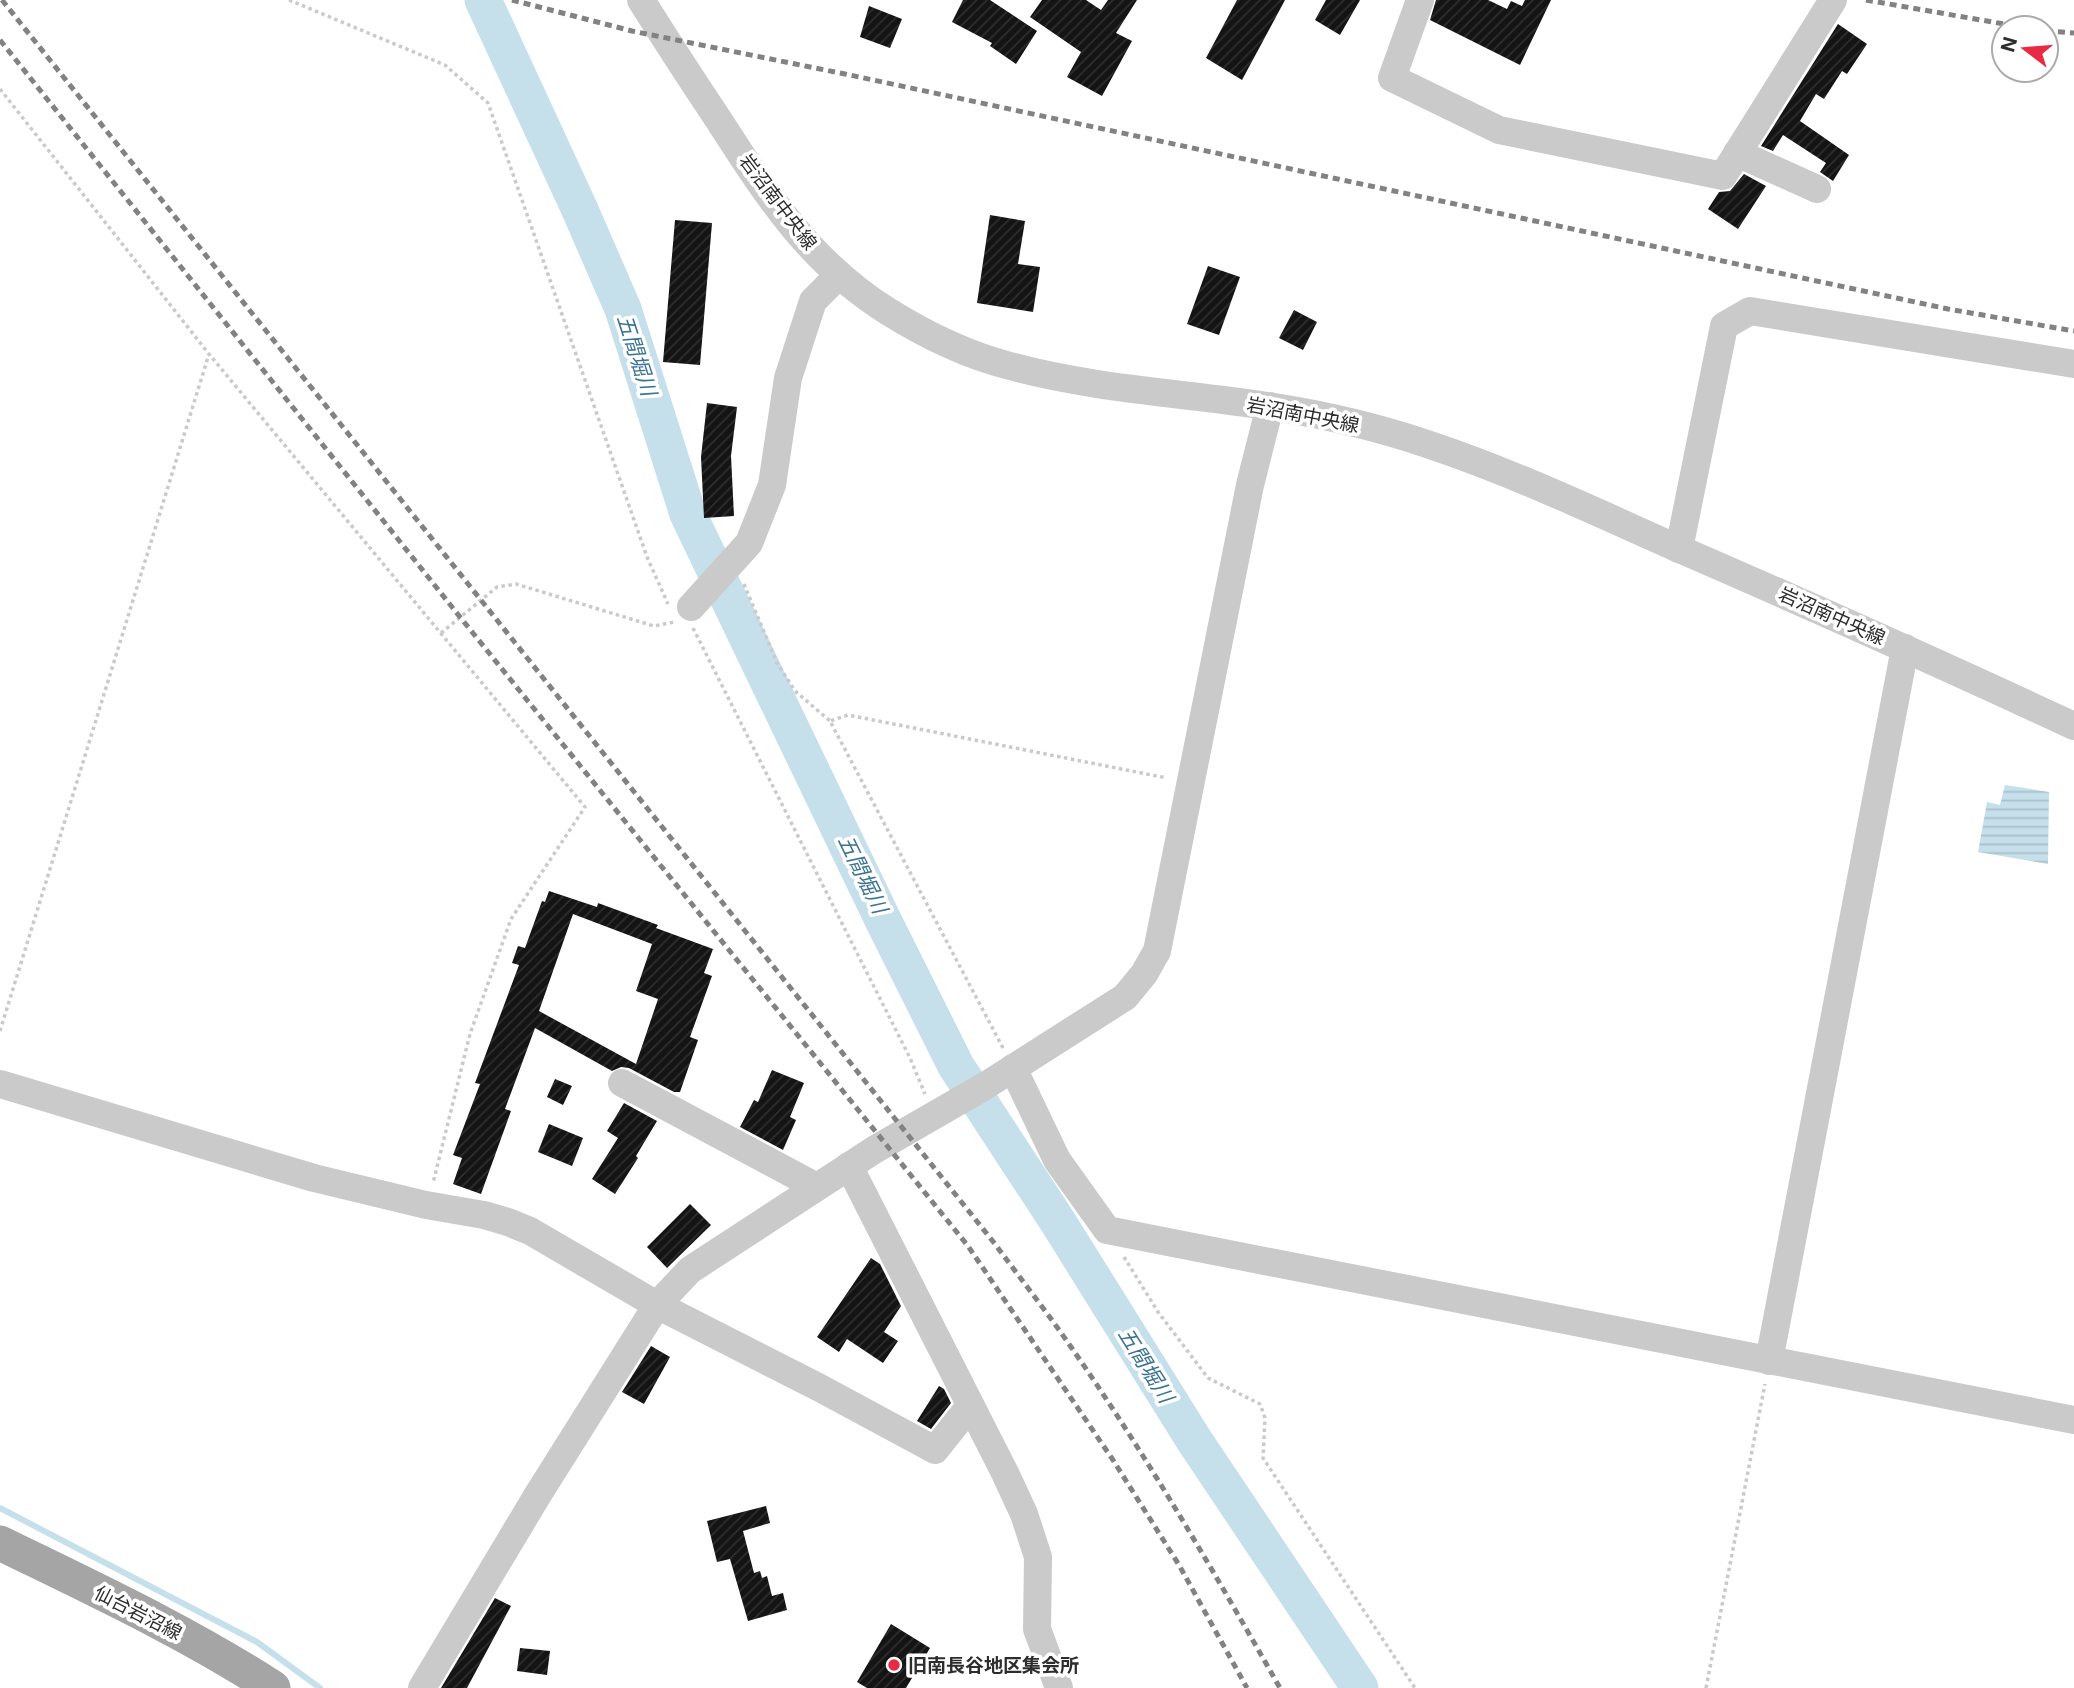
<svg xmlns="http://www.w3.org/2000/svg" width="2074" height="1688" viewBox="0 0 2074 1688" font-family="Inter,'Noto Sans JP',sans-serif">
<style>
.water{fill:url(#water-rules)}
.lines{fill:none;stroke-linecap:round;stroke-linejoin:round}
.stream{stroke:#c5dfeb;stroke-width:6}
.river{stroke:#c5dfeb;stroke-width:37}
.building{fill:url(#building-hatch);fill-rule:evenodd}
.path{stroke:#cacaca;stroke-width:3.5;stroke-dasharray:3.5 3.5;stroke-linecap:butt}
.minor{stroke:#cacaca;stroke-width:28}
.major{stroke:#a5a5a5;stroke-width:35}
.rail{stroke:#828282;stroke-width:5;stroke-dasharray:7 5;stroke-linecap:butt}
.poi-dot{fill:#e82a45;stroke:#fff;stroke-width:2.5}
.labels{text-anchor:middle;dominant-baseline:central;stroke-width:7;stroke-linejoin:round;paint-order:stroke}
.street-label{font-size:19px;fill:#2d2d2d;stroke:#fff}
.poi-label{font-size:19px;font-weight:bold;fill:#2d2d2d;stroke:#fff;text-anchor:start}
.water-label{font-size:21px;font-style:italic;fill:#3a7490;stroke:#fff}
</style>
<defs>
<pattern id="water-rules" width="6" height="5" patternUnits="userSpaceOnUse" patternTransform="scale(1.75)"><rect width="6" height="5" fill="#c5dfeb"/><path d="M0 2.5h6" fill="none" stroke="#aac0ca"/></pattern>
<pattern id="building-hatch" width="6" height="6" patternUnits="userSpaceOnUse" patternTransform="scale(1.75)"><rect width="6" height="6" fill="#141414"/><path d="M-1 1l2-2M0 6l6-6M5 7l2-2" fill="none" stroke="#2e2e2e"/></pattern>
</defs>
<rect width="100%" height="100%" fill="#fff"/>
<path class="water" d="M2005,785L2049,792L2048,864L1978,852L1987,802L2000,805Z"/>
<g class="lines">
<path class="stream" d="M0,1508L257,1642L320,1688"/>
<path class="river" d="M483,0L580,210L623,309L688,514L883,920L956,1066L1058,1222L1194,1440L1360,1688"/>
</g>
<g class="building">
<path d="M963,0H990L1037,31L1016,64L990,46L992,43L952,22Z"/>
<path d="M1042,0H1086L1101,10L1108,0H1137L1116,33L1132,41L1102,96L1067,77L1081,52L1030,17Z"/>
<path d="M1237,0H1285L1242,80L1206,58Z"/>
<path d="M1326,0H1360L1340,35L1315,20Z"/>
<path d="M1436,0H1488L1507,9L1511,1L1522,6L1525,0H1551L1520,65L1430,20Z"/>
<path d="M869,6L902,19L890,48L860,37Z"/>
<path d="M1838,24L1867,44L1847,74L1842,71L1824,99L1816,94L1800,121L1849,155L1833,181L1820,172L1826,163L1783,135L1773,151L1761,146Z"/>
<path d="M1744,174L1766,186L1738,229L1708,209L1719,192L1730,191Z"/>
<path d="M990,215L1025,221L1018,264L1040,267L1033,312L977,303Z"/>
<path d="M675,220L712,223L700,365L663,362Z"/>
<path d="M1208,266L1240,277L1219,335L1187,324Z"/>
<path d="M1294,310L1317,322L1303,350L1279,338Z"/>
<path d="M707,403L737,407L731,456L734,516L704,518L701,457Z"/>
<path d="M549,891L597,907L598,903L658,925L656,928L713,949L704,973L712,976L690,1037L698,1040L680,1092H674L629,1068L621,1067L612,1071L535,1028L505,1109L511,1111L481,1194L453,1184L462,1158L453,1155L480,1084L475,1083L519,965L512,963L518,946L525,948L542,901L545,902ZM573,914L652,944L636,991L658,999L636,1064L539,1011Z"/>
<path d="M772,1070L804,1083L790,1117L796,1120L783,1150L740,1127L754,1100L758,1102Z"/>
<path d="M555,1079L572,1086L563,1105L547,1097Z"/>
<path d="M624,1103L657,1121L636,1156L638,1158L615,1194L592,1179L618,1138L607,1131Z"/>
<path d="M549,1124L583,1138L572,1166L538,1152Z"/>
<path d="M690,1204L711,1225L667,1268L647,1247Z"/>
<path d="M871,1258L880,1264L901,1306L884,1332L898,1341L883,1363L847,1339L839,1352L817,1337Z"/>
<path d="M651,1346L670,1357L644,1404L622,1392Z"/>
<path d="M939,1386L944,1389L951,1403L931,1429L917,1421Z"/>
<path d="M766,1506L770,1523L743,1531L754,1573L760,1571L762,1578L767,1576L772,1596L783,1593L787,1610L748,1621L730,1559L717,1562L707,1521Z"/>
<path d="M495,1598L511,1606L467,1688H441Z"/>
<path d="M891,1624L930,1648L906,1688H867L857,1682Z"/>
<path d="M520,1648L550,1651L547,1675L517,1671Z"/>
</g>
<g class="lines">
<g class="path">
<path d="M289,0L445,65L488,103L647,557L668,604"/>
<path d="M0,89L209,354L585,807L511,919L470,1034L433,1183"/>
<path d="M744,584L777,663L795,691L830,721"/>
<path d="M693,628L910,1058L925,1094"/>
<path d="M441,633L497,587L516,584L654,626L674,622"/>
<path d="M0,1031L209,354"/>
<path d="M1003,1048L830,721L848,715L1167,778"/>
<path d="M1124,1257L1158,1312L1208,1378L1260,1404L1265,1418L1263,1458L1415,1688"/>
<path d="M1706,1688L1765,1384"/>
</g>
<g class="minor">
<path d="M641,0C666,40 692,80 718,119C767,195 810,263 889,312C926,335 967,355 1010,366C1094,389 1182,393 1267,406C1321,414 1377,427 1430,445C1517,474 1600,514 1684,551C1815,608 1945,666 2074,726"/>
<path d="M1420,0L1392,78L1499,130L1723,176L1833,0"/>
<path d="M1737,153L1817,189"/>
<path d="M1679,549L1724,326L1750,311L2074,364"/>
<path d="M691,607L749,543L772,485L788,378L813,301L839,275"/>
<path d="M1013,1068L1057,1160L1107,1230L2074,1420"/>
<path d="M622,1083L817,1187"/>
<path d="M0,1084L314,1178L426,1205L484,1215L508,1222L530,1231L657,1305L820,1388L935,1450L970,1406"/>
<path d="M849,1166L1005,1473L1024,1514L1038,1557L1037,1629L1059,1688"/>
<path d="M1769,1361L1905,648"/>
<path d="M422,1688L537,1496L657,1305L690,1270L874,1150L985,1086L1125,997L1144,974L1157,951L1250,485L1270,406"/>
</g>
<path class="major" d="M0,1543C92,1588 187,1632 273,1688"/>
<g class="rail">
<path d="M2,0L995,1244C1020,1278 1047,1312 1071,1347C1147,1456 1214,1572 1280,1688"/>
<path d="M512,0L632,31L845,74L1948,309L2074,331"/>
<path d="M1866,0L2027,28"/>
<path d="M2046,31L2074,33"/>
<path d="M0,40L460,617L968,1246L1113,1460L1179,1565L1247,1688"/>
</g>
</g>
<circle class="poi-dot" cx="894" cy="1665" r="7"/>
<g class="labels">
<g class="street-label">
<text transform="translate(778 202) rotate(53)">岩沼南中央線</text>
<text transform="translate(1303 415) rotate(11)">岩沼南中央線</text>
<text transform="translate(1832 616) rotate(24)">岩沼南中央線</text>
<text transform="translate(138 1613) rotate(27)">仙台岩沼線</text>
</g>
<g class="poi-label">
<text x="908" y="1665">旧南長谷地区集会所</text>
</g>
<g class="water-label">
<text transform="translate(637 355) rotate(72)">五間堀川</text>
<text transform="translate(863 874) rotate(64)">五間堀川</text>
<text transform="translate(1146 1365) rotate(58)">五間堀川</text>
</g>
</g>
<g transform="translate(2025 49) rotate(286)"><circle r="33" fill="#ffffff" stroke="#ababab" stroke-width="2"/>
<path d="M0-5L12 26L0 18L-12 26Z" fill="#e82a45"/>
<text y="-10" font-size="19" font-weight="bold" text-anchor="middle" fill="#2d2d2d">N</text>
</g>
</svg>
